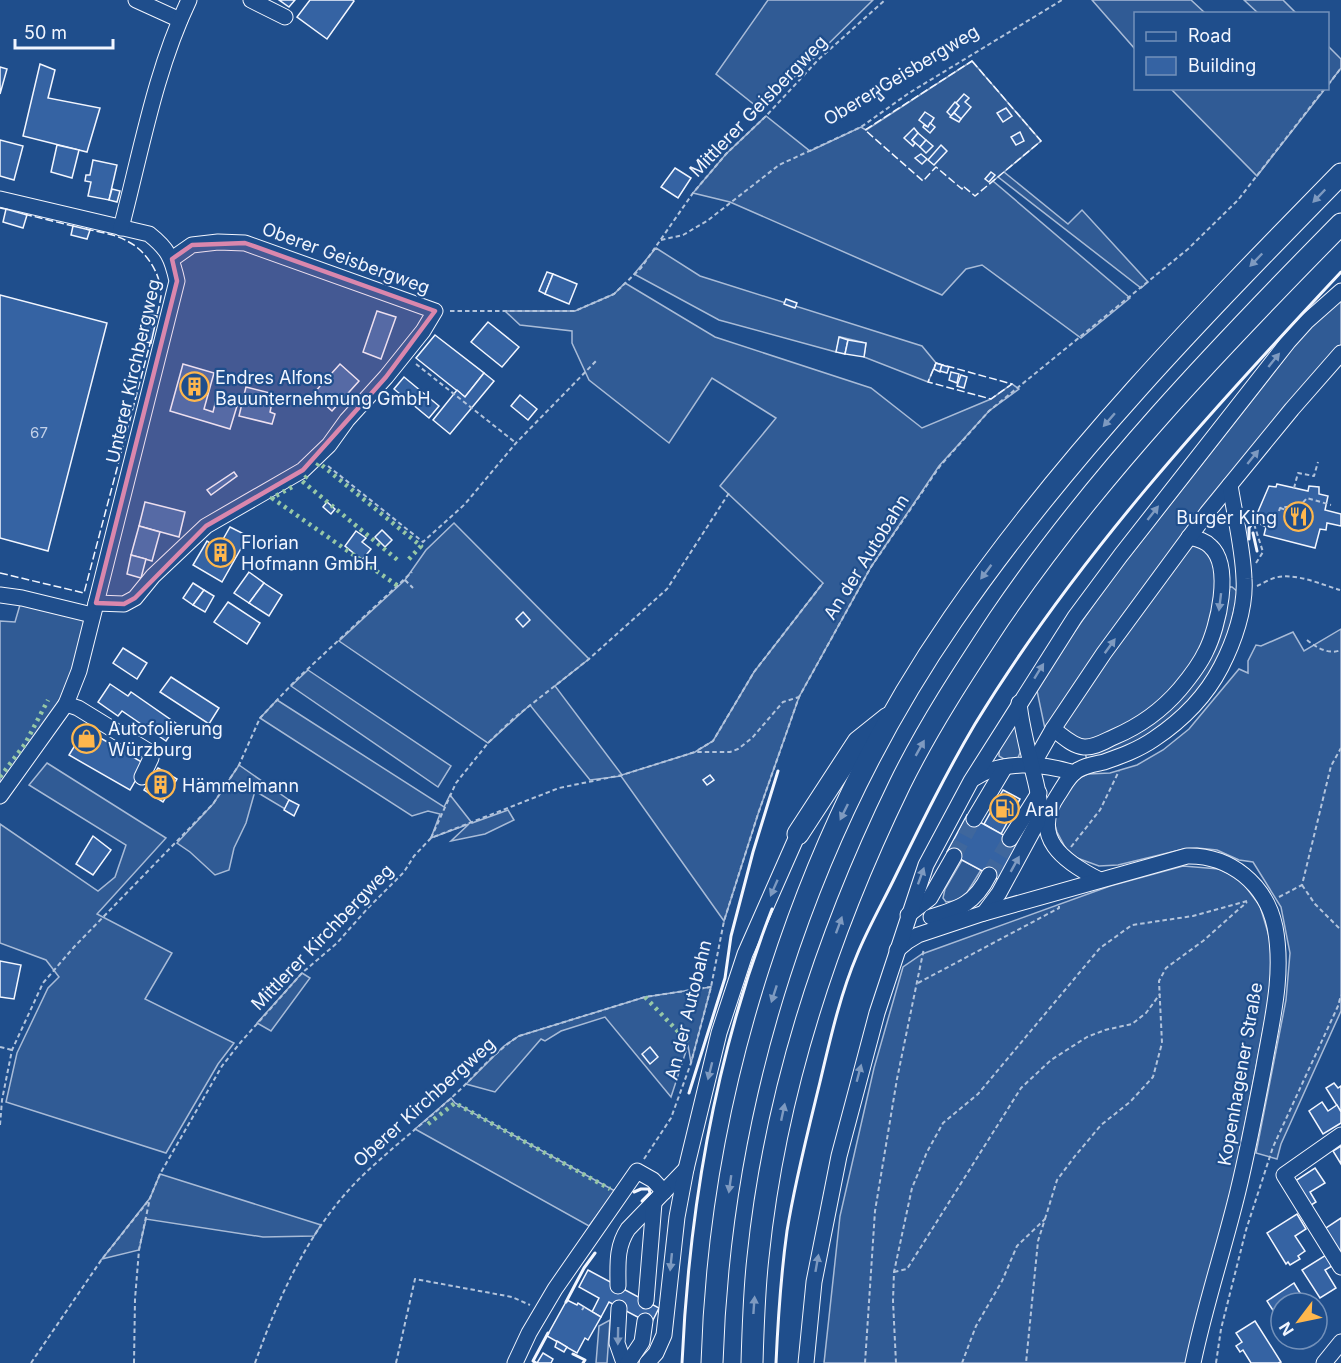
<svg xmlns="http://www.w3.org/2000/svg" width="1341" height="1363" viewBox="0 0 1341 1363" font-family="Inter,sans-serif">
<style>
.built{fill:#305b95;stroke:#a8bbd7;stroke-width:1.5}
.building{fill:#3563a3;stroke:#f2f6ff;stroke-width:1.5}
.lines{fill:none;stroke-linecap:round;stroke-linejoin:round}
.minor-tunnel{stroke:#3f679d;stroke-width:15;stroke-dasharray:15 8;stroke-linecap:butt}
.minor-casing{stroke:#f2f6ff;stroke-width:17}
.highway-casing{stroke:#f2f6ff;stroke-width:23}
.path{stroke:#b3c4dc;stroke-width:2;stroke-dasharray:4.5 3;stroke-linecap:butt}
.minor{stroke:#1f4e8c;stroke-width:15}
.highway{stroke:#1f4e8c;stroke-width:21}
.hedge{stroke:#97c8a6;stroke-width:4.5;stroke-dasharray:3 4.5;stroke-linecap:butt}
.fence{stroke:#f2f6ff;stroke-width:1.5;stroke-dasharray:8 3;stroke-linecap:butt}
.wall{stroke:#f2f6ff;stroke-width:3}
.oneway{fill:#7e9ac0}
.marked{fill:#da87ad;fill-opacity:0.2;stroke:#da87ad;stroke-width:4.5;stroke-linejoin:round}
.labels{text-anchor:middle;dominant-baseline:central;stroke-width:4.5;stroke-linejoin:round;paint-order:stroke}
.number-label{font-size:15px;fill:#c3d1e8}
.street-label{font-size:18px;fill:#f2f6ff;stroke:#1f4e8c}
.poi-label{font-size:18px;fill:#f2f6ff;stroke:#1f4e8c;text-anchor:start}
</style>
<rect width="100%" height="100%" fill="#1f4e8c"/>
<g class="built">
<path d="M768,0H873L761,110L716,74Z"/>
<path d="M1092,0H1191L1205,13L1136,14L1135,49Z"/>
<path d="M1244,0H1283L1296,13H1258Z"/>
<path d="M1328,46L1341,59V68L1328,85Z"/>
<path d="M972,61L1041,141L1004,172L1068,224L1082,210L1148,282L1141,288L998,177L993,181L1130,298L1081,338L982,265L966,269L942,295L730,202L693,193L726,154L766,116L810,151L861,127L866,130Z"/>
<path d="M1171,89H1325L1257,176Z"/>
<path d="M656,248L700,276L922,346L936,363L928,382L864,357L866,343L840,337L836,352L719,320L634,274Z"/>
<path d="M625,283L715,337L871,388L922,428L991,399L1012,384L1019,389L989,411L939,466L871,567L799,697L758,814L724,921L621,776L590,780L530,705L488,743L339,641L405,580L426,550L454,523L589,659L555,686L622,775L695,752L713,741L754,672L823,583L720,486L776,418L712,378L669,443L589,380L572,343V331L520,325L505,311H575L614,294Z"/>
<path d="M1341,300V346L1176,544L1123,615L1045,729L1036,686L1111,580L1305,332Z"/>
<path d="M1200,533L1208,539L1217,542L1223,550L1227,587H1232L1238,592L1230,628L1217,661L1197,692L1171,719L1129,747L1087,762L1085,751L1055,738L1108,656Z"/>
<path d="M22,598L92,615L79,671L0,796V621L15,622Z"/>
<path d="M1341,629V1011L1281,1144L1277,1159L1256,1153L1286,1000L1290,953L1281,907L1253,862L1239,860L1217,850L1197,848L1184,849L1118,865L1099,866L1077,858L1066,849L1057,832L1054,822L1055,811L1068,789L1081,777L1088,774L1110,773L1137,765L1163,750L1189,729L1239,669L1248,673V661L1256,645L1261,646L1293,632L1304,651Z"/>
<path d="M308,670L451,766L438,787L291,686Z"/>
<path d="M277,700L444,807L450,795L472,823L508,810L514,820L485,834L451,841L469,824L431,838L440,814L428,811L412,816L260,718Z"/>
<path d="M1016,725L1021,750L1018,758L1007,761L999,756V746Z"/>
<path d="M47,763L166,838L97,914L172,953L145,999L234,1043L218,1064L166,1153L6,1102L17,1053L48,988L59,977L46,960L0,943V824L98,891L115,877L126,845L29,785Z"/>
<path d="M239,765L289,800L285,809L255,791L246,823L234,848L229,870L215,875L190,852L177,843L213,804Z"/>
<path d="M962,860L981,870L965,896L955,901L946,902L943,898L945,889Z"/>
<path d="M1183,866L1219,869L1240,879L1260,906L1272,946L1271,989L1233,1187L1187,1363H824L840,1216L874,1068L903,967L922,954L1110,886Z"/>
<path d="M302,973L310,978L271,1031L257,1023Z"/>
<path d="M711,987L691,1063L688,1045L671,1097L605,1017L561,1031L545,1041L541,1039L495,1092L466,1084L504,1046L519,1036L645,997Z"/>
<path d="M451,1098L455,1103L615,1191L589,1226L415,1129Z"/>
<path d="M160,1174L321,1225L314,1236L263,1237L146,1219L139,1250L102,1259L150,1198Z"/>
<path d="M610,1320L607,1363H596L599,1326Z"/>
</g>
<g class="building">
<path d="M279,0H295L289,7Z"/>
<path d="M310,0H353L354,1L327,39L297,17Z"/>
<path d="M40,64L55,70L48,98L100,108L87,152L23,136Z"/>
<path d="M0,67L7,69L0,94Z"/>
<path d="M876,86L880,90L874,96L869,92Z"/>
<path d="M878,92L884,98L881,101L875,95Z"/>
<path d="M964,94L969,98L965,102L971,107L961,119L954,113L959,106L956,103Z"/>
<path d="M955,102L959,106L951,116L947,112Z"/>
<path d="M1006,108L1012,116L1003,122L997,113Z"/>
<path d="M925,112L934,118L928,127L919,120Z"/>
<path d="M954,113L961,119L959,122L950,117Z"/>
<path d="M930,123L935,127L930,133L923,127L924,125L928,127Z"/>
<path d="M914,128L918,133L912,140L915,143L913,146L904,138Z"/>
<path d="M1020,132L1024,141L1016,145L1011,137Z"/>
<path d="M918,133L926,140L920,147L912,140Z"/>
<path d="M0,140L23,146L14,180L0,176Z"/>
<path d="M926,140L933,146L926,153L920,147Z"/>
<path d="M57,145L79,150L72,178L51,172Z"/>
<path d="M941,145L947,151L934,165L928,160Z"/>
<path d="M921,154L927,159L922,164L915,158Z"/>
<path d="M93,160L117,165L109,200L88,196L91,182L85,181L86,175H90Z"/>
<path d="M675,168L691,178L678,198L661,187Z"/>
<path d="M991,172L995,175L989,182L985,179Z"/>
<path d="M112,189L120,191L117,202L109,200Z"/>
<path d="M6,209L27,215L23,228L3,222Z"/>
<path d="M73,226L90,230L87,239L71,235Z"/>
<path d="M547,272L553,274L545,294L539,291Z"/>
<path d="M553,274L577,284L569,304L545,294Z"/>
<path d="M0,295L107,323L48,551L0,538Z"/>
<path d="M786,299L797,303L795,308L784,304Z"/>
<path d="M377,311L396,317L381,359L363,352Z"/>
<path d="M148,314L157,316L151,343L142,341Z"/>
<path d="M488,322L519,347L502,367L471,342Z"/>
<path d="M435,335L484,373L465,397L416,358Z"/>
<path d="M839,337L848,340L845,354L836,352Z"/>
<path d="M848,340L866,343L864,357L845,354Z"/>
<path d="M936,363L942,365L940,372L934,369Z"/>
<path d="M183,364L214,373L204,409L213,412L216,400L237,406L230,429L170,411Z"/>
<path d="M340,364L359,381L332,411L313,394Z"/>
<path d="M942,365L949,367L947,373L940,371Z"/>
<path d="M951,372L959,374L957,383L949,380Z"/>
<path d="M484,373L494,381L450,434L433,420L457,390L465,397Z"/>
<path d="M961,375L967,377L964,388L957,386Z"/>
<path d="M404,377L439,406L429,418L394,389Z"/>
<path d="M246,387L274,394L270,412L275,414L272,424L239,416Z"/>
<path d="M520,395L537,409L528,420L511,406Z"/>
<path d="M234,472L237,476L211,495L207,490Z"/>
<path d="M1277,484L1308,491L1309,486L1319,487V494L1328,496L1325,510L1341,514V526L1327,523L1326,530L1320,529L1315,548L1264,535L1266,527L1254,521L1269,486L1276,487Z"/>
<path d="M145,502L185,512L179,537L139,526Z"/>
<path d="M327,502L335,509L331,514L323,507Z"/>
<path d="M139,526L160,532L152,561L131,555Z"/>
<path d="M230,527L248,536L222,582L193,565L207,541L218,548Z"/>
<path d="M382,530L392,540L385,547L375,537Z"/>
<path d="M356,531L366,538L362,542L371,549L362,560L345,546Z"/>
<path d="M131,555L146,559L141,578L127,574Z"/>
<path d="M249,572L264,583L249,603L234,593Z"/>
<path d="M193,583L204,590L193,605L183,598Z"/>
<path d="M264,583L282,595L269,616L249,603Z"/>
<path d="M204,590L214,596L205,612L193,605Z"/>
<path d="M228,602L260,623L247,644L214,622Z"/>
<path d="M523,612L530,620L523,627L516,619Z"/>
<path d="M123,648L147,663L137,679L113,663Z"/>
<path d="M171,677L219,708L209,724L160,692Z"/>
<path d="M110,684L128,696L131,692L177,724L166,741L122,711L118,716L98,702Z"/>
<path d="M85,729L145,764L130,790L69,755Z"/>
<path d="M158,768L177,779L163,802L144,790Z"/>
<path d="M710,775L714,780L707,785L703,780Z"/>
<path d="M1003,790L1020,799L1001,834L984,824Z"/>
<path d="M289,800L299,805L294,816L284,810Z"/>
<path d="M967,815L1018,843L999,880L947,852Z"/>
<path d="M93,836L111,850L93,875L76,864Z"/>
<path d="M0,961L21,965L14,999L0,997Z"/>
<path d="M650,1047L658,1057L650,1064L642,1054Z"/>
<path d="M1334,1083L1338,1088L1341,1086V1112L1326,1088Z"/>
<path d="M1322,1102L1328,1111L1337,1105L1341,1112V1123L1323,1134L1309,1111Z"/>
<path d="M1341,1146V1164L1333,1151Z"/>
<path d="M1315,1168L1325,1183L1310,1192L1316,1202L1308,1207L1292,1183Z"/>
<path d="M1297,1214L1306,1229L1295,1236L1305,1251L1298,1256L1300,1259L1290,1265L1288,1262L1286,1264L1267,1233Z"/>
<path d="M1341,1218V1251L1338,1253L1323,1230Z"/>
<path d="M1326,1255L1332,1266L1325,1270L1336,1288L1320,1298L1302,1270Z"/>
<path d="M588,1270L659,1308L651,1324L609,1302L601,1317L592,1312L599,1298L579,1287Z"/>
<path d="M1294,1283L1305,1301L1302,1303H1281V1323L1267,1301Z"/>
<path d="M567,1300L577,1305L578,1303L601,1317L588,1340L585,1338L577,1353L547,1336Z"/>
<path d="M1255,1321L1281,1362L1278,1363H1251L1243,1350L1240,1352L1236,1346L1242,1342L1236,1333Z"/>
<path d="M557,1341L567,1347L564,1352L555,1347Z"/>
<path d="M543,1353L553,1359L551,1363H537Z"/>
</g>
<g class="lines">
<g class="minor-tunnel">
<path d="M954,856L974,819"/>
<path d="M989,875L1010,839"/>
</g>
<defs>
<g id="minor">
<path d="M136,0L180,20"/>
<path d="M251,0L285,17"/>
<path d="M0,199L149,234C168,249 172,258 177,281L79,671L66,704L0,796"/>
<path d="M121,228C141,152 155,71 189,0"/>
<path d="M0,595L22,598L92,615"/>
<path d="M96,603L124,604L135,598L153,576L206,526L303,470L329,445L347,420L386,377L423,331L435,311L245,243L218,242L192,245L172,259"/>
<path d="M66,704L78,708L148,751L151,758L142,777"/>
<path d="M1053,729C1062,735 1072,746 1084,747C1094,748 1105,741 1114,737C1140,726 1162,710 1180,689C1190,677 1200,664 1206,651C1218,627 1233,566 1210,546C1204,540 1197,539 1189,537"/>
<path d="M1032,766L1053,729L1104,653L1207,513L1292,409L1341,353"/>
<path d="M973,779C1001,760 1042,763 1074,773"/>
<path d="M974,819L1005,767"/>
<path d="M1010,839L1039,793"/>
<path d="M1100,880C1064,862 1029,837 1058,795C1064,786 1069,775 1078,770C1086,765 1095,764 1104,762C1121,756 1138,750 1154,739C1181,721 1206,696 1221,667C1234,642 1246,608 1244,579C1243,548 1235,517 1230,485"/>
<path d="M984,913L999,893L1037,823C1043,802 1036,785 1031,763C1026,743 1021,723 1019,703"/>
<path d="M908,915L930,898L954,856"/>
<path d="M931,917C961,908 975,903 989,875"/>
<path d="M897,950L908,941L918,935L984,913L1187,856C1230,855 1266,884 1275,927C1284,974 1272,1020 1264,1066C1256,1108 1248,1150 1238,1191C1224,1249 1205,1305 1193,1363"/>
<path d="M1341,1135L1284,1175L1341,1267"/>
<path d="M618,1286C618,1265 616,1247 628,1229L686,1169"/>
<path d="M646,1301L654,1203"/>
<path d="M619,1308L617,1343L624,1363"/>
<path d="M515,1363L529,1333L555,1289L637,1171L653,1180L664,1192"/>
<path d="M628,1363L642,1342L645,1321"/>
<path d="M647,1363L656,1353L664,1335L677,1217L686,1169L719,1033L745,954L798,834"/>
<path d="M806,1363L814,1282L839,1156L877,1013L926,865L971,781L1075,617L1121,555L1288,342L1306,322L1341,291"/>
<path d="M1324,1363L1341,1342"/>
</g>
<g id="highway">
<path d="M798,834L858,742L888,718"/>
<path d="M712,1363C720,1101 804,835 953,619C1065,456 1203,315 1341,174"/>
<path d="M752,1363C753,1328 754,1292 758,1257C775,1092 828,932 900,784C928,727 964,672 999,619C1096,476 1220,347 1341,224"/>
</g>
</defs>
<use href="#minor" class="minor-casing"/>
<use href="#highway" class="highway-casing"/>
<g class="path">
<path d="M1328,85L1341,68"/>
<path d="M661,240L683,235L707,221L779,165L861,127L909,93L1062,0"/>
<path d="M450,311H575L614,294L641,268L693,193L726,154L766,116L818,60L885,0"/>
<path d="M416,364L516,443"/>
<path d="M328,466L423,542L465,504L516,443L597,360"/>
<path d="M1294,488L1298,473L1314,476L1318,462"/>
<path d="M1280,508L1292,512L1286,517"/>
<path d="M1298,508L1307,498L1331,505"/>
<path d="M1279,511L1280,508L1293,506"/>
<path d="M1256,563L1263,552L1254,524L1257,522"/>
<path d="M405,580L413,588"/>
<path d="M1257,586C1262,584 1268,580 1274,578C1294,572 1320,584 1340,590"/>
<path d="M1307,640C1317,648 1329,655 1341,650"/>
<path d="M698,750L713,741L754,672L823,583"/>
<path d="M431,838L456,783L488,743L514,718L589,659L667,589L729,493"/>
<path d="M1071,847L1100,810L1119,771"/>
<path d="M1302,885L1315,904L1341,930"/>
<path d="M1279,897L1302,885L1331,766L1341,748"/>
<path d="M918,983L1059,908V906"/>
<path d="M0,1047L12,1050"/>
<path d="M0,1125L2,1100L12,1050L43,983L74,947L213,804L239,765L260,718L298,678L412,572"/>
<path d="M644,1159L671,1118L691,1063L711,987L724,921L758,814L799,697L871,567L940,466L989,411L1188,249L1238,200L1325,88"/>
<path d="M1045,1219L1057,1180L1075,1156L1101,1125L1130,1102L1153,1077L1162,1043L1159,981L1166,968L1203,941L1247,902"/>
<path d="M894,1272L907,1269L1021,1088L1051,1060L1087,1037L1105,1030L1132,1024L1146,1013L1160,994"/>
<path d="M582,1310L584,1307"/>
<path d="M31,1363L102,1259L149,1200"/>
<path d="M134,1363L135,1299L139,1250L150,1198L160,1174L222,1066L240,1043L302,973L337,943L368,908L404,872L414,856L431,838L559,788L622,775L695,752H730L738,749L752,738L783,702L799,697"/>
<path d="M255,1363C279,1296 309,1229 360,1178C388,1151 420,1126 449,1100C473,1079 492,1053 519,1036L645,997L711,987"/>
<path d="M396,1363L415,1279L512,1297L530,1305"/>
<path d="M865,1363L875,1211L897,1079L924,948"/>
<path d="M896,1363L893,1301L894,1272L912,1188L927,1152L943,1123L978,1094L1100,948L1132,925L1193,916L1247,901"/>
<path d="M962,1363L976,1326L1002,1281L1017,1246L1045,1219L1038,1241L1026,1363"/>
<path d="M1216,1363L1221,1329L1246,1230L1273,1147L1338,1006L1341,995"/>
</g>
<use href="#minor" class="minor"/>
<use href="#highway" class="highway"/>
<g class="hedge">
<path d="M317,466L319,463L421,546L408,560"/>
<path d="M307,476L302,481L400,562"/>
<path d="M292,487L272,498L398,586"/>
<path d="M0,777L25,744L48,700"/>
<path d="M645,997L688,1042"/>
<path d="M428,1124L455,1103L610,1189"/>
</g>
<g class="fence">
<path d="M972,61L1041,141L975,196L963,186L962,189L936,167L923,181L865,130Z"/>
<path d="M0,208L10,210"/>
<path d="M24,214L77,227"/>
<path d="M86,229C99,232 115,234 127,241C146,250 162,275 161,296C160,303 158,312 156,319"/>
<path d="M936,363L1012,384L991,399L928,382Z"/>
<path d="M0,573L84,593L151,340"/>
</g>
<g class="wall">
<path d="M1253,533L1257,551"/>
<path d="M1249,539V528L1254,521"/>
<path d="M689,1093L725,978L731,936L753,852L778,771"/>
<path d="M634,1192L641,1189H649L650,1193L642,1201"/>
<path d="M566,1302L584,1268L595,1253"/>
<path d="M573,1354L585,1360L583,1363"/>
<path d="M536,1363L533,1361L548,1333"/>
<path d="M682,1363C689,1209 716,1053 772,909"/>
<path d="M776,1363C778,1319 781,1274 787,1231C795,1181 808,1131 820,1082C830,1040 840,995 857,955C868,928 883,902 896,875C921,824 946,773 975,724C1076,558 1209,413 1341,272"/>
</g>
</g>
<defs><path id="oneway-solid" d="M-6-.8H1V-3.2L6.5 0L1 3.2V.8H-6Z" transform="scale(1.5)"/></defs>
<g class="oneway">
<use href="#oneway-solid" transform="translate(1319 196) rotate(134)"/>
<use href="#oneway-solid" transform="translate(1256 260) rotate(134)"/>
<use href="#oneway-solid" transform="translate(1274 360) rotate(-51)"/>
<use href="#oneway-solid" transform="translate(1109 420) rotate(131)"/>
<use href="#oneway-solid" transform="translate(1253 457) rotate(-51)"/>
<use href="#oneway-solid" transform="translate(1153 513) rotate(-52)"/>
<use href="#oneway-solid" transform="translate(986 572) rotate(127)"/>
<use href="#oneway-solid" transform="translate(1220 602) rotate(97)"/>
<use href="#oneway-solid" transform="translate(1110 646) rotate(-54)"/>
<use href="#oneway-solid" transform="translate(1039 671) rotate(-58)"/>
<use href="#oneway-solid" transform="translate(920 748) rotate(-61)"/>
<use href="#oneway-solid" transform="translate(844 812) rotate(116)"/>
<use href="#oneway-solid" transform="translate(1015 864) rotate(-61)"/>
<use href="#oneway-solid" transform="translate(921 876) rotate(-70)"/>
<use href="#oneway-solid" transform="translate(774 888) rotate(114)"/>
<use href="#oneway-solid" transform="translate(839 925) rotate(-70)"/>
<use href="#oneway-solid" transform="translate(774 994) rotate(108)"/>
<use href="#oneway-solid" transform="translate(710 1071) rotate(104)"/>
<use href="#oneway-solid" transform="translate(859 1073) rotate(-75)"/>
<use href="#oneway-solid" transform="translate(783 1112) rotate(-78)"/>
<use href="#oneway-solid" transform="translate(730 1184) rotate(98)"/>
<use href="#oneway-solid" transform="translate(671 1262) rotate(96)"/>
<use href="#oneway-solid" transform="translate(817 1263) rotate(-80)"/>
<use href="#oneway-solid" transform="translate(754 1305) rotate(-86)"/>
<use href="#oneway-solid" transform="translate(618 1336) rotate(91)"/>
</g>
<path class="marked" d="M245,243L435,311L386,377L303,470L206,526L135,598L124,604L96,603L177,281L172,259L192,245Z"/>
<defs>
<symbol id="building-ring" viewBox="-11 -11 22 22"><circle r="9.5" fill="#1f4e8c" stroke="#ffb74d" stroke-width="1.5"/><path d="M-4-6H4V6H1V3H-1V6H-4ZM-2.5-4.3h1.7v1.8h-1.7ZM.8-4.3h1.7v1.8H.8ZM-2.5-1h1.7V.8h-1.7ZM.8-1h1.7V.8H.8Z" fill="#ffb74d"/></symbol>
<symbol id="restaurant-ring" viewBox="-11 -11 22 22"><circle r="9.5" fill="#1f4e8c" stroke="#ffb74d" stroke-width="1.5"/><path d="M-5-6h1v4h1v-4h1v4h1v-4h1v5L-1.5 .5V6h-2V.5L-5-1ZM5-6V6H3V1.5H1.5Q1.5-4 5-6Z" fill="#ffb74d"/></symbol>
<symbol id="shop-ring" viewBox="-11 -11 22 22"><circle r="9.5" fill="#1f4e8c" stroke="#ffb74d" stroke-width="1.5"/><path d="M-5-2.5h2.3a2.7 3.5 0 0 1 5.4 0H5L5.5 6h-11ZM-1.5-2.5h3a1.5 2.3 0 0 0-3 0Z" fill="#ffb74d"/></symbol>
<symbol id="fuel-ring" viewBox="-11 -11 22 22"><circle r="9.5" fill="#1f4e8c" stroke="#ffb74d" stroke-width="1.5"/><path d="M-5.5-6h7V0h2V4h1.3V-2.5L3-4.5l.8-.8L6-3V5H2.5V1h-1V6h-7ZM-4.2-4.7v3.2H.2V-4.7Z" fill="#ffb74d"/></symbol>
</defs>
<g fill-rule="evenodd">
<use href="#building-ring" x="178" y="370" width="33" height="33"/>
<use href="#restaurant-ring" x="1282" y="500" width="33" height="33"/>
<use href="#building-ring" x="204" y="536" width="33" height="33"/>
<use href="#shop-ring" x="70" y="722" width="33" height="33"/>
<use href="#building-ring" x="144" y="768" width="33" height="33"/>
<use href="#fuel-ring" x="988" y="792" width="33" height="33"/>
</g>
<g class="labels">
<g class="number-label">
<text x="39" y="432">67</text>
</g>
<g class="street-label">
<text transform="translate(901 75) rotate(-31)">Oberer Geisbergweg</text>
<text transform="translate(758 106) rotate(-46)">Mittlerer Geisbergweg</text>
<text transform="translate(346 258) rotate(20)">Oberer Geisbergweg</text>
<text transform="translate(133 371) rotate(-77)">Unterer Kirchbergweg</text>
<text transform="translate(866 557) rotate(-58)">An der Autobahn</text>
<text transform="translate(322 937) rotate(-46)">Mittlerer Kirchbergweg</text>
<text transform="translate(688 1010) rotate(-76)">An der Autobahn</text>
<text transform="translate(1240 1074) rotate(-80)">Kopenhagener Straße</text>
<text transform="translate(424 1102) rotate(-42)">Oberer Kirchbergweg</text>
</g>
<g class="poi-label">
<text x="215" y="377">Endres Alfons<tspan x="215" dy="21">Bauunternehmung GmbH</tspan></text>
<text x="1277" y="517" text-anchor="end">Burger King</text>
<text x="241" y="542">Florian<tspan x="241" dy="21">Hofmann GmbH</tspan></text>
<text x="108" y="728">Autofolierung<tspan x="108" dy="21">Würzburg</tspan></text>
<text x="182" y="785">Hämmelmann</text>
<text x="1025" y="809">Aral</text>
</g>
</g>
<rect x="1134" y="12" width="195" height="78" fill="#1f4e8c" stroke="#7391ba" stroke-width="1.5"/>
<rect x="1146" y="32" width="30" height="9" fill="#1f4e8c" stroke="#7391ba" stroke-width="1.5"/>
<text x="1188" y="42" font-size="18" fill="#f2f6ff">Road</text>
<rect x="1146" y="57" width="30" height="18" fill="#3563a3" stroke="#7391ba" stroke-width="1.5"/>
<text x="1188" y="72" font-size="18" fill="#f2f6ff">Building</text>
<g transform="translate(1299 1321) rotate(238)"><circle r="28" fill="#1f4e8c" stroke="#7391ba" stroke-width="1.5"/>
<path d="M0-4.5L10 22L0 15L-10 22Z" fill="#ffb74d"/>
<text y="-9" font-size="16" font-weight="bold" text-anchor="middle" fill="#f2f6ff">N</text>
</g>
<path d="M15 39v9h98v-9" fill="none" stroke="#f2f6ff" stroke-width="3"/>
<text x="24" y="39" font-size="18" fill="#f2f6ff" stroke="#1f4e8c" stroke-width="4.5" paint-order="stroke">50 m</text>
</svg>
